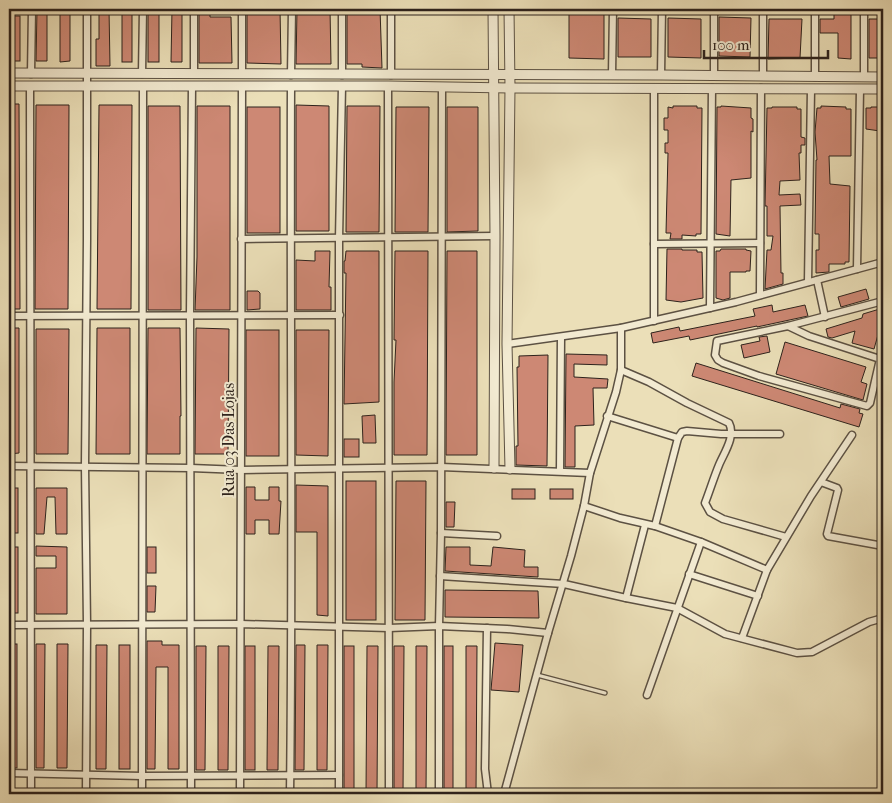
<svg xmlns="http://www.w3.org/2000/svg" width="892" height="803" viewBox="0 0 892 803" font-family="'IM FELL French Canon',serif">
<style>
.building{fill:#cd8874;stroke:#2d221c}
.lines{fill:none;stroke-linecap:round;stroke-linejoin:round}
.service-casing{stroke:#5c5143;stroke-width:5.5}
.minor-casing{stroke:#5c5143;stroke-width:9}
.tertiary-casing{stroke:#5c5143;stroke-width:11}
.service{stroke:#f2ead1;stroke-width:3}
.minor{stroke:#f2ead1;stroke-width:6}
.tertiary{stroke:#f2ead1;stroke-width:9}
.labels{text-anchor:middle;dominant-baseline:central;stroke-width:4;stroke-linejoin:round;paint-order:stroke}
.street-label{font-size:16px;fill:#2d221c;stroke:#f2ead1}
</style>
<rect width="100%" height="100%" fill="#ebdfb8"/>
<filter id="stains"><feTurbulence type="fractalNoise" baseFrequency=".004" numOctaves="4"/><feColorMatrix values="0 0 0 0 .2 0 0 0 0 .09 0 0 0 0 .02 0 0 0 .5 -.17"/></filter>
<radialGradient id="worn" r=".72"><stop offset=".6" stop-color="#630" stop-opacity="0"/><stop offset="1" stop-color="#630" stop-opacity=".3"/></radialGradient>
<g class="building">
<path d="M37,9H47V61H36Z"/>
<path d="M60,9H70V61L60,62Z"/>
<path d="M99,9H109L110,66H96V39H99Z"/>
<rect x="122" y="9" width="10" height="53"/>
<rect x="148" y="9" width="11" height="53"/>
<path d="M172,9H182V62H171Z"/>
<path d="M199,9H210V17H231L232,63H199Z"/>
<path d="M247,9H280L281,64L247,63Z"/>
<path d="M297,9H330L331,64H296Z"/>
<path d="M347,9H380L382,68L362,67V64H347Z"/>
<path d="M834,9H851V59L838,58V33H820V19H834Z"/>
<path d="M569,12H604V59L569,58Z"/>
<rect x="10" y="16" width="10" height="45"/>
<path d="M719,17L751,18L750,57L719,56Z"/>
<path d="M618,18L651,19V57H618Z"/>
<path d="M668,18L701,19V58L668,57Z"/>
<path d="M769,19H802L800,58L768,59Z"/>
<path d="M869,19H880L879,58H869Z"/>
<path d="M9,104H19L20,309H9Z"/>
<path d="M36,105H69L68,309H35Z"/>
<path d="M99,105H132L131,309H97Z"/>
<path d="M296,105L329,106V231H296Z"/>
<path d="M148,106H180L181,310H148Z"/>
<path d="M197,106H230V310H195L197,257Z"/>
<path d="M347,106H380L379,232H346Z"/>
<path d="M673,106H697V108H702L701,234H696V236L682,235V239H670L671,233H666L668,153H665V143H668V130H664V118H668V107L673,108Z"/>
<path d="M721,106L751,108V118L753,119V132L751,131V178L731,180L730,236L716,234L717,107H721Z"/>
<path d="M821,106L846,107V109H851V156H829L830,184L850,186L849,262H845V264H829V272L816,273V250H819V234H815L816,160H817L815,132L817,108H821Z"/>
<rect x="247" y="107" width="33" height="126"/>
<path d="M396,107H429L428,232H395Z"/>
<path d="M447,107H478V231L447,232Z"/>
<path d="M772,107H797V109H801V137L805,138V145H801V153H799L800,180L780,181L779,195L800,194L801,205L780,206L781,273H783V284L765,289L767,250H771L773,236H767V206H765L767,108H772Z"/>
<path d="M871,107H883V118H880V131L866,129V108H871Z"/>
<path d="M667,249H682V250H697V252H702L703,298L681,302L666,300Z"/>
<path d="M721,249H746V250L751,251L750,271H746V272H730V298L723,300L716,298V251H720Z"/>
<path d="M315,251H330L329,287H331V310H296V260L315,261Z"/>
<path d="M346,251H379V402L344,404L346,273H344V261H345Z"/>
<path d="M395,251H428L427,455H394V382L396,340H394Z"/>
<path d="M447,251H477V455H446Z"/>
<path d="M866,289L869,299L841,307L838,297Z"/>
<path d="M247,291H258L260,293V309L247,310Z"/>
<path d="M772,305L773,312L805,305L808,316L757,327V326L690,340L689,336L653,343L651,333L679,327L680,331L755,316L753,309Z"/>
<path d="M883,308V317L874,349L852,343L855,331L832,338L828,337L826,329L862,318L863,314Z"/>
<path d="M9,328H19V453L9,454Z"/>
<path d="M97,328H130V454H96Z"/>
<path d="M148,328H180L181,416H180V454H147Z"/>
<path d="M196,328L229,329L228,454H195Z"/>
<path d="M36,329H69L68,454H36Z"/>
<rect x="246" y="330" width="33" height="126"/>
<path d="M296,330H329L328,456L296,455Z"/>
<path d="M767,336L770,352L744,358L741,345L760,341L759,337Z"/>
<path d="M785,342L866,367L861,382L867,384L863,400L776,374Z"/>
<path d="M566,354L607,355V365L574,364V377L608,379L607,388H593L594,425L575,426V467H565Z"/>
<path d="M548,355L547,466L516,465V446H518L517,367H519V356Z"/>
<path d="M696,363L840,408L841,404L860,409L859,413L863,414L859,427L692,376Z"/>
<path d="M375,415L376,443H363L362,416Z"/>
<rect x="344" y="439" width="15" height="18"/>
<rect x="346" y="481" width="30" height="139"/>
<path d="M396,481H426L425,620H395Z"/>
<path d="M296,485L328,486V616L317,615V532H296Z"/>
<path d="M246,487H255V500H269V487H279V501H281L279,534H269V520H255V534H246Z"/>
<rect x="9" y="488" width="9" height="45"/>
<path d="M36,488H67V534H56L55,497H47L44,534H36Z"/>
<rect x="512" y="489" width="23" height="10"/>
<rect x="550" y="489" width="23" height="10"/>
<path d="M446,502H455L454,527H446Z"/>
<path d="M36,546L67,547V614H36V568H56V556H36Z"/>
<rect x="9" y="547" width="9" height="66"/>
<rect x="147" y="547" width="9" height="26"/>
<path d="M446,547H470V565L491,566L493,547L525,550L524,567H538V577L445,571Z"/>
<path d="M147,586H156L155,612H147Z"/>
<path d="M445,590L538,591L539,618L445,617Z"/>
<path d="M147,641H162V645H179V769H168V667H156L155,769H147Z"/>
<path d="M495,643L523,645L519,692L491,690Z"/>
<rect x="9" y="644" width="8" height="124"/>
<path d="M36,644H45L44,768H36Z"/>
<path d="M57,644H68L67,768H57Z"/>
<path d="M96,645H107L106,769H96Z"/>
<rect x="119" y="645" width="11" height="124"/>
<path d="M296,645H305L304,770H295Z"/>
<path d="M317,645H328L327,770H317Z"/>
<path d="M196,646H206L205,770H196Z"/>
<path d="M218,646H229L228,770H218Z"/>
<rect x="245" y="646" width="10" height="124"/>
<path d="M268,646H279L278,770H267Z"/>
<rect x="344" y="646" width="10" height="148"/>
<path d="M367,646H378L377,794H366Z"/>
<path d="M394,646H404L403,794H394Z"/>
<path d="M416,646H427L426,794H416Z"/>
<rect x="444" y="646" width="9" height="148"/>
<path d="M466,646H477L476,794H466Z"/>
</g>
<g class="lines">
<defs>
<path id="service" d="M537,675L605,693"/>
<g id="minor">
<path d="M342,9V75"/>
<path d="M714,9V76"/>
<path d="M31,74L32,9"/>
<path d="M142,74L143,9"/>
<path d="M194,74V9"/>
<path d="M242,74V9"/>
<path d="M291,75L292,9"/>
<path d="M391,75V9"/>
<path d="M612,75L613,9"/>
<path d="M661,75L662,9"/>
<path d="M763,76V9"/>
<path d="M815,77V9"/>
<path d="M864,77V9"/>
<path d="M30,86L31,794"/>
<path d="M388,86L389,794"/>
<path d="M241,239L495,236"/>
<path d="M654,244L760,243"/>
<path d="M857,269L860,89"/>
<path d="M817,280L825,317"/>
<path d="M808,282L811,89"/>
<path d="M760,295L761,88"/>
<path d="M883,301L788,326L717,341L715,355L718,360L723,363L759,376L867,406L870,403L883,346"/>
<path d="M710,308L712,88"/>
<path d="M9,316L340,315"/>
<path d="M654,321V88"/>
<path d="M788,326L809,336L880,359"/>
<path d="M507,344L621,328"/>
<path d="M621,370L649,382L687,403L729,423C736,436 724,453 719,465C714,477 710,490 705,503L710,512L723,519L786,537"/>
<path d="M607,416L678,438"/>
<path d="M9,466L191,468L241,470L441,467L590,473"/>
<path d="M560,471L561,337"/>
<path d="M821,482L837,488L838,490L827,534L828,536L883,546"/>
<path d="M584,506L620,518L655,526L701,542L767,570L811,496L852,435"/>
<path d="M655,526L678,438L682,432L687,431L721,434H780"/>
<path d="M441,533L497,536"/>
<path d="M689,574L758,596"/>
<path d="M440,576L564,584L626,598L677,608L725,634L797,653L812,652L869,622L883,618"/>
<path d="M626,598L645,525"/>
<path d="M9,625L241,624L389,628L439,626L507,629L548,633"/>
<path d="M487,628L485,769L488,794"/>
<path d="M742,638L767,570"/>
<path d="M647,695L701,542"/>
<path d="M9,773L142,776L339,775"/>
<path d="M86,794L87,624L85,466L87,239V9"/>
<path d="M142,794L143,86"/>
<path d="M191,794L190,315L192,86"/>
<path d="M240,794L242,87"/>
<path d="M290,794C293,558 290,323 291,87"/>
<path d="M339,794V239L342,86"/>
<path d="M439,794V626L441,533L442,87"/>
<path d="M504,794L548,633L571,556L584,506L590,473L616,392L621,370V328L736,302L883,262"/>
</g>
<g id="tertiary">
<path d="M493,9L495,236L494,468"/>
<path d="M509,9L510,88L507,344L510,469"/>
<path d="M9,73L661,75L883,77"/>
<path d="M9,86H388L510,88L883,89"/>
</g>
</defs>
<use href="#service" class="service-casing"/>
<use href="#minor" class="minor-casing"/>
<use href="#tertiary" class="tertiary-casing"/>
<use href="#service" class="service"/>
<use href="#minor" class="minor"/>
<use href="#tertiary" class="tertiary"/>
</g>
<g class="labels">
<g class="street-label">
<text transform="translate(228 440) rotate(-90)">Rua 03 Das Lojas</text>
</g>
</g>
<rect width="892" height="803" fill="none" stroke="#ebdfb8" stroke-width="30"/>
<rect x="10" y="10" width="872" height="783" fill="none" stroke="#2d221c" stroke-width="2.5"/>
<rect x="15" y="15" width="862" height="773" fill="none" stroke="#2d221c"/>
<path d="M704 50v8h124v-8" fill="none" stroke="#2d221c" stroke-width="2.5"/>
<text x="712" y="50" font-size="15" fill="#2d221c" stroke="#f2ead1" stroke-width="4" paint-order="stroke">100 m</text>
<rect width="100%" height="100%" filter="url(#stains)"/>
<rect width="100%" height="100%" fill="url(#worn)"/>
</svg>
